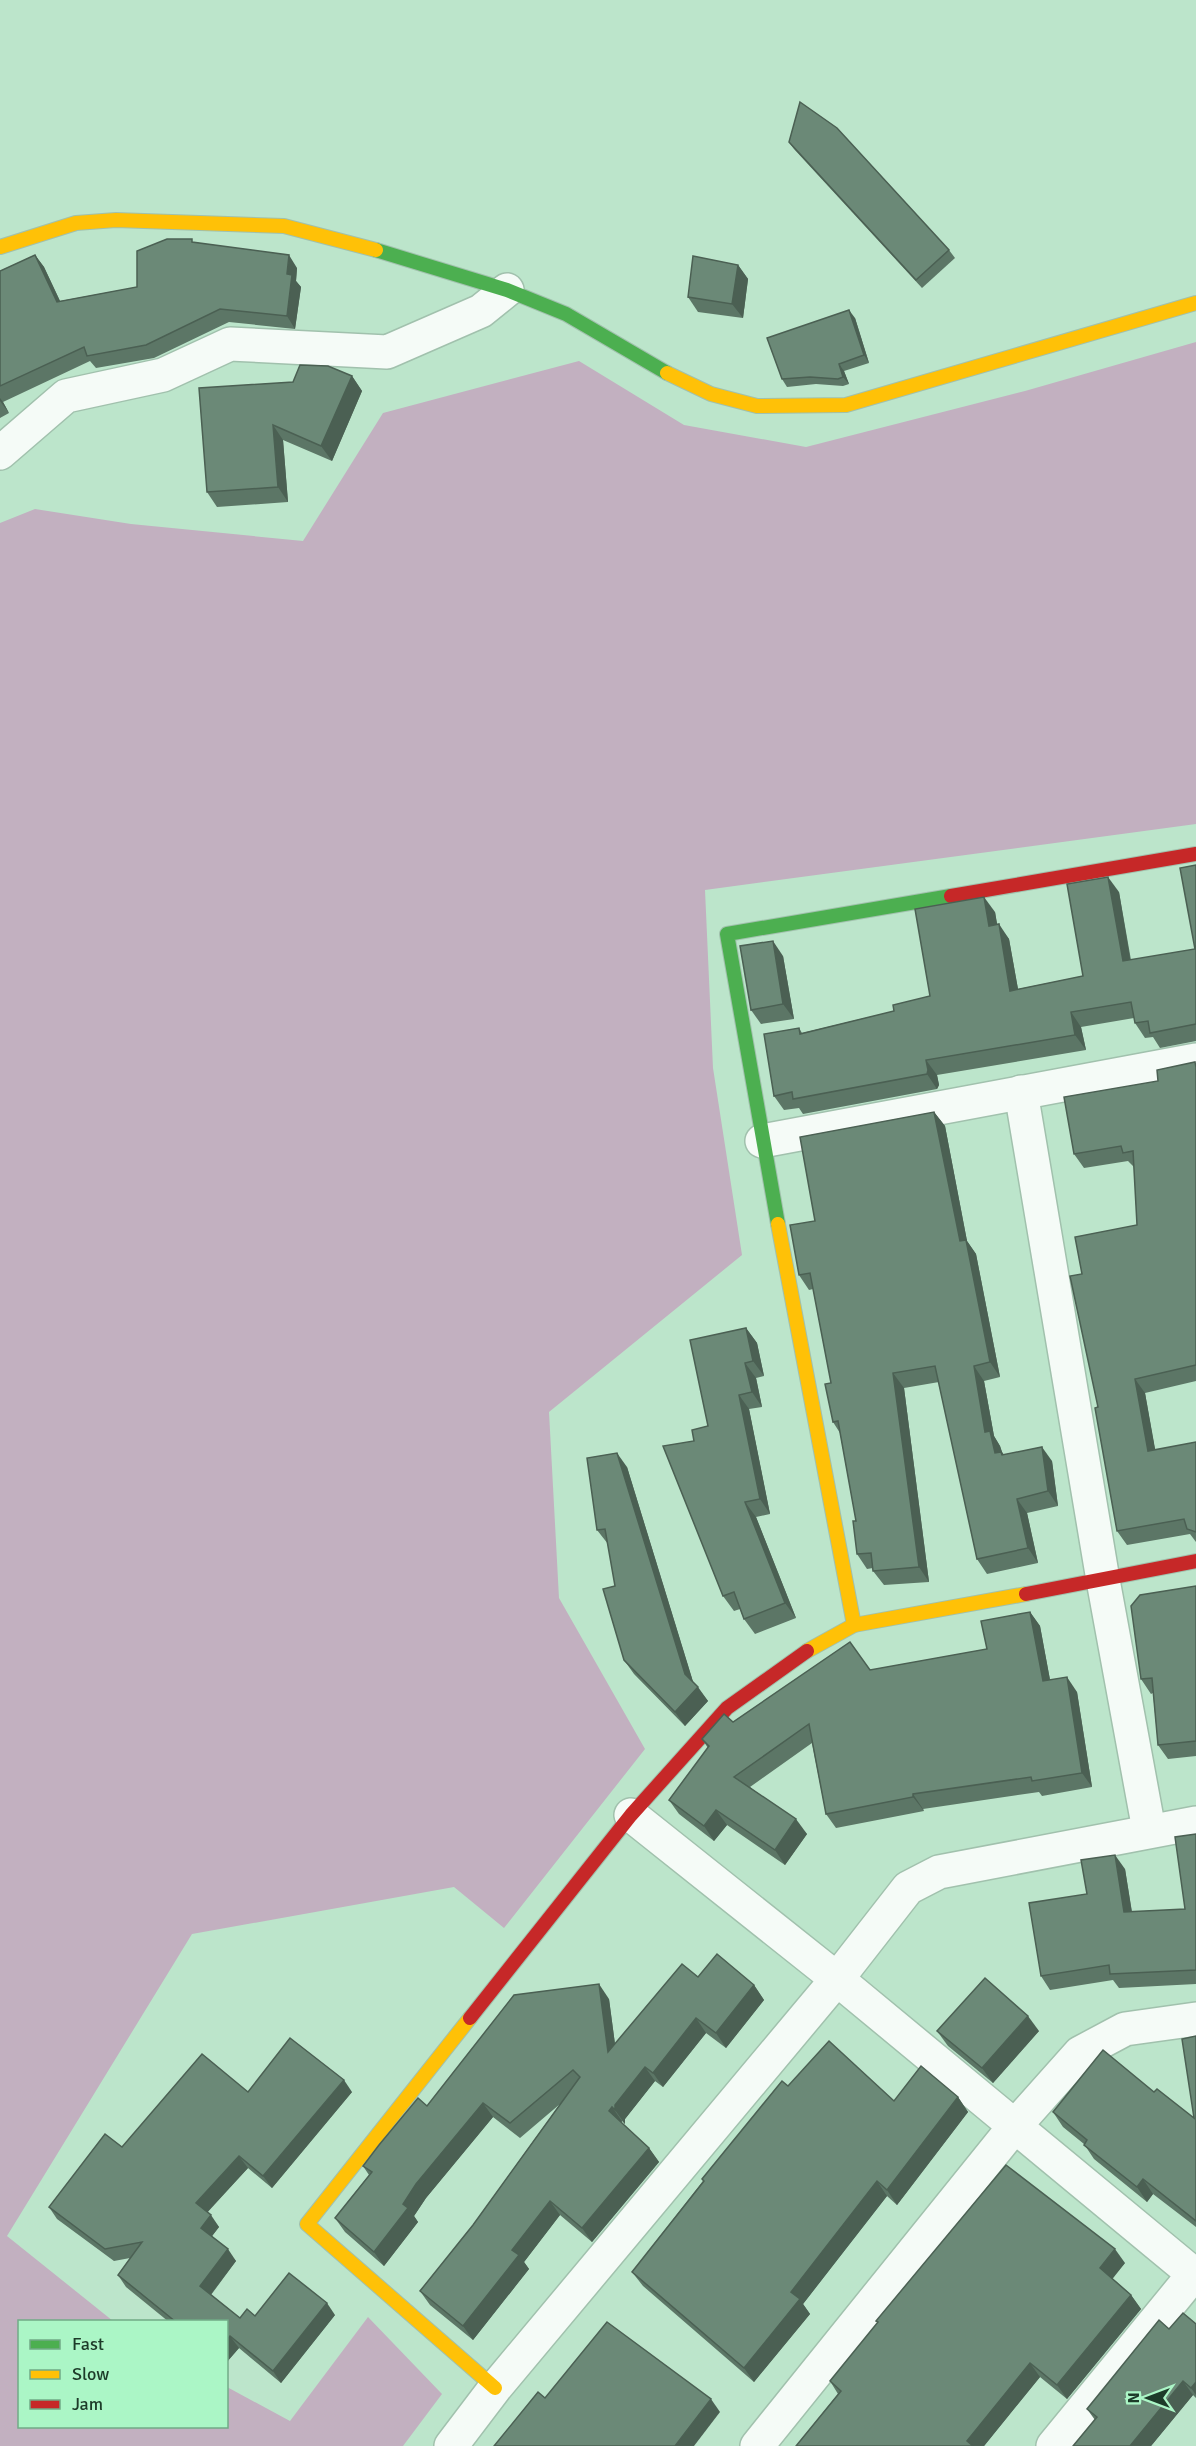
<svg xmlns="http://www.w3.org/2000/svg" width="1196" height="2446" viewBox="0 0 1196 2446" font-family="Signika,sans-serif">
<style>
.forest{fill:#c2b0c0}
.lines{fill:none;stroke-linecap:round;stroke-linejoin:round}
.street-casing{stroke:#a1c1ad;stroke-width:36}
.fast-casing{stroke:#a1c1ad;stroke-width:16}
.slow-casing{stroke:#a1c1ad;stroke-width:16}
.jam-casing{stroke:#a1c1ad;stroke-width:16}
.street{stroke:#f5fbf7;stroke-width:33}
.fast{stroke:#4caf50;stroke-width:14}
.slow{stroke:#ffc107;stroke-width:14}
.jam{stroke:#c62828;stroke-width:14}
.wall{fill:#5c7666}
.shaded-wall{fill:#4b6053}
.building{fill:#6b8977;stroke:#4b6053;stroke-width:1.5}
</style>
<rect width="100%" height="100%" fill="#bce5cb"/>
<path class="forest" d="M1196,342V824L705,890L713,1068L742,1255L549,1412L559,1598L645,1749L504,1928L454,1887L192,1934L7,2236L113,2321L20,2322V2426H226L227,2387L290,2421L368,2317L442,2394L403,2446H0V523L35,509L131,524L303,541L383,413L579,361L684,425L806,447L1025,391Z"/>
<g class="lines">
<defs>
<g id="street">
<path d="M0,453L66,396L163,375L230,344L387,352L481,311L507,290"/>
<path d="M1021,1092L1103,1580L1149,1830"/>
<path d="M762,1141L1196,1060"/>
<path d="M631,1815L837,1979L1196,2276"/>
<path d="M451,2446L495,2388L837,1979L908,1888L939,1872L1196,1823"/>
<path d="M757,2446L1014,2127L1080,2053L1125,2029L1196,2019"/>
<path d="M1053,2446L1194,2274"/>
</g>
<g id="fast">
<path d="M376,250L507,290L566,314L667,373"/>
<path d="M778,1224L727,934L951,896"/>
</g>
<g id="slow">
<path d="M0,247L76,223L116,220L284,226L376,250"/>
<path d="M667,373L711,394L757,406L846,405L1196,303"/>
<path d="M778,1224L854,1625"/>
<path d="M807,1651L854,1625L1026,1594"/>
<path d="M470,2018L307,2224L495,2388"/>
</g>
<g id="jam">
<path d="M951,896L1196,854"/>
<path d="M1026,1594L1196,1561"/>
<path d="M470,2018L631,1815L727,1708L807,1651"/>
</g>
</defs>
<use href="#street" class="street-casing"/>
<use href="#fast" class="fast-casing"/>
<use href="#slow" class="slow-casing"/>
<use href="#jam" class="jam-casing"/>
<use href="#street" class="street"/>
<use href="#fast" class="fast"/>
<use href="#slow" class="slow"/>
<use href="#jam" class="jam"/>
</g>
<g class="wall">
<path d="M789,142L949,250L955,258L922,288L794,149Z"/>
<path d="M195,242L297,268L296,281L301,287L295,329L229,322L154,358L96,368L90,361L3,402L9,413L0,418V271L35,255L44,267L60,301L137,287Z"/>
<path d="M738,265L748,279L743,318L698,312L688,297Z"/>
<path d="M855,318L869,363L844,371L849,384L843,386L816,384L787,387L782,379Z"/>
<path d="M352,376L362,391L332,461L283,440L288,502L217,507L207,492L293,382Z"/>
<path d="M1196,865V1041L1160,1048L1153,1037L1145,1038L1135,1023L1134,1018L1081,1027L1086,1050L937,1075L939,1085L937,1089L803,1114L799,1108L784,1110L774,1096L799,1028L802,1033L894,1011L930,996L995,912L997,924L1009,939L1018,989L1083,976L1119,892L1131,960L1195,949Z"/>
<path d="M783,956L794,1019L761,1024L751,1010Z"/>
<path d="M1196,1063V1381L1145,1393L1155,1450L1196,1442V1542L1190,1534L1127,1545L1117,1531L1098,1407L1082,1274L1137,1225L1134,1167L1128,1161L1084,1168L1074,1154L1158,1081Z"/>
<path d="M934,1112L945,1126L967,1241L976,1254L1000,1377L984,1381L994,1436L1000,1446L1002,1452L1004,1455L1052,1461L1058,1506L1027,1513L1038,1563L987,1574L977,1559L939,1382L904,1388L929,1582L884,1585L873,1571V1568L867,1569L857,1554L856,1521L840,1433L833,1422L831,1383L813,1289L809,1290L799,1275L815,1221Z"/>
<path d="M746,1328L757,1343L764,1376L756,1378L762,1407L749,1409L770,1514L756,1517L796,1618L755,1634L744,1619L740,1609L734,1611L723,1596L694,1441L708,1426Z"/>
<path d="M627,1467L693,1682L708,1701L685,1726L634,1674L624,1660L615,1586L608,1544L597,1530Z"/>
<path d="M1196,1586V1756L1168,1759L1158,1745L1153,1693L1151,1694L1141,1679Z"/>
<path d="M1030,1612L1040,1626L1050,1680L1077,1692L1092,1787L1042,1796L1039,1792L923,1809L924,1811L836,1828L826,1814L812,1743L750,1787L807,1834L785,1865L727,1825L714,1841L679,1814L669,1800L708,1748L702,1739L733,1722L870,1670L987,1649Z"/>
<path d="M1196,1834V1984L1119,1988L1113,1980L1050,1990L1041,1976L1087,1894L1125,1869L1132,1912L1185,1909Z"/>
<path d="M698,1977L754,1985L764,2000L726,2048L706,2033L663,2087L655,2081L625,2119V2124L622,2121L621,2123L649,2148L659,2162L592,2242L560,2215L524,2262L529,2269L473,2340L430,2305L420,2291L473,2225L560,2104L520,2138L493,2117L426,2198L414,2216L418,2222L384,2266L345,2232L335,2218L369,2175L363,2166L427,2106L609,1999L615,2044Z"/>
<path d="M937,2031H1039L993,2083L948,2046Z"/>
<path d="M1196,2036V2227L1153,2194L1147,2202L1094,2159L1084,2144L1063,2127L1053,2112L1154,2092L1194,2118Z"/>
<path d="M788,2086L894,2101L958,2097L968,2112L897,2205L887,2196L803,2304L810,2314L754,2382L643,2286L632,2272L703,2181L702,2179Z"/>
<path d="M248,2092H352L272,2188L248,2168L207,2212L219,2227L212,2236L236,2261L211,2295L240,2318L255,2316L335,2315L281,2383L239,2348L226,2363V2322H169L126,2287L118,2275L130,2258L114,2261L57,2219L49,2207Z"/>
<path d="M1125,2263L1112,2278L1131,2295L1141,2309L1067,2399L1040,2377L984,2446H796L838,2394L830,2381L878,2323L876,2321Z"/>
<path d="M1196,2324V2398L1193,2395L1151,2446H1073L1095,2420L1087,2409L1169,2329Z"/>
</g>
<g class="shaded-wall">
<path d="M35,255L44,267L66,314L57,302Z"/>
<path d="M289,255L297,268L296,281L301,287L295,329L287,316V274Z"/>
<path d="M738,265L748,279L743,318L732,304Z"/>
<path d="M849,310L855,318L869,363L864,355Z"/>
<path d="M839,364L844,371L849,384L843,377Z"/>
<path d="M352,376L362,391L332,461L321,446Z"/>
<path d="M0,398L3,402L9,413L0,401Z"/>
<path d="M273,425L283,440L288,502L278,487Z"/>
<path d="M1108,877L1119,892L1133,976L1123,961Z"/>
<path d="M984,897L995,912L1000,941L989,926Z"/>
<path d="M999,924L1009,939L1021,1006L1010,991Z"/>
<path d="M773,941L783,956L794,1019L783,1004Z"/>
<path d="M1071,1012L1081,1027L1086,1050L1075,1035Z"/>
<path d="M926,1060L937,1075L939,1085L937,1089L927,1074Z"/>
<path d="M934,1112L945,1126L967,1241L976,1254L1000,1377L990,1362L960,1241Z"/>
<path d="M746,1328L757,1343L764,1376L753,1361Z"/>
<path d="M745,1363L756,1378L762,1407L752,1392Z"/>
<path d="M974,1366L984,1381L994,1436L1000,1446L1002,1452L1011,1466L995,1453L985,1432Z"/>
<path d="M893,1373L904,1388L929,1582L919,1567Z"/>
<path d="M1135,1379L1145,1393L1158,1465L1148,1451Z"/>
<path d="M739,1395L749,1409L770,1514L760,1499Z"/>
<path d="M1042,1447L1052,1461L1058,1506L1048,1491Z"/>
<path d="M617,1453L627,1467L695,1688L685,1674Z"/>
<path d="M1017,1499L1027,1513L1038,1563L1028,1548Z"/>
<path d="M745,1502L756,1517L796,1618L785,1603Z"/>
<path d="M1030,1612L1040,1626L1053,1696L1043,1681Z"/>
<path d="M1067,1677L1077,1692L1092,1787L1082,1773Z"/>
<path d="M698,1687L708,1701L685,1726L675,1712Z"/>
<path d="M913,1794L923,1809L924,1811L913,1797Z"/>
<path d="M716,1810L727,1825L714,1841L704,1826Z"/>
<path d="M796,1819L807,1834L785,1865L775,1850Z"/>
<path d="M1115,1855L1125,1869L1134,1926L1124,1912Z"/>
<path d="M599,1984L609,1999L618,2067L608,2052Z"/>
<path d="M754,1985L764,2000L726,2048L716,2033Z"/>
<path d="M1028,2016L1039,2031L993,2083L982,2068Z"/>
<path d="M696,2018L706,2033L663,2087L653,2073Z"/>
<path d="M645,2067L655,2081L625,2119V2124L615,2110V2105Z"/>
<path d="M344,2080L352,2092L272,2188L263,2176Z"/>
<path d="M958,2097L968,2112L897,2205L887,2190Z"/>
<path d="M483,2103L493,2117L426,2198L414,2216L418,2222L384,2266L374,2252L403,2204L416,2184Z"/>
<path d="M612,2107L622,2121L619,2126L609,2111Z"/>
<path d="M649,2148L659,2162L592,2242L582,2228Z"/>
<path d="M239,2156L248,2168L205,2215L196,2203Z"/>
<path d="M1143,2179L1153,2194L1147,2202L1137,2187Z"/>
<path d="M877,2181L887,2196L803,2304L810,2314L754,2382L744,2368L791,2292Z"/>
<path d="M550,2201L560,2215L524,2262L529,2269L473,2340L463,2326L512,2250Z"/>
<path d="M211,2215L219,2227L209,2240L201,2228Z"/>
<path d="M228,2249L236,2261L208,2298L200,2286Z"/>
<path d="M1115,2249L1125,2263L1110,2282L1100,2268Z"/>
<path d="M1131,2295L1141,2309L1067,2399L1057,2385Z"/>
<path d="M327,2303L335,2315L281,2383L273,2371Z"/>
<path d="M230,2336L239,2348L226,2363V2341Z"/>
<path d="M1030,2363L1040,2377L984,2446H970L967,2441Z"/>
<path d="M1183,2381L1193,2395L1151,2446H1130Z"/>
<path d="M1196,2382V2395L1191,2388Z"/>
<path d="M711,2399L720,2412L694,2446H675Z"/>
</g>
<g class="building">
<path d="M800,102L837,128L949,250L916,280L789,142Z"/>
<path d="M167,239H192V242L289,255L287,274L292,275L287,316L220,309L146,345L87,356L84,347L0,386V271L35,255L57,302L137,287V251Z"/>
<path d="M693,256L738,265L732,304L688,297Z"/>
<path d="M849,310L864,355L839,364L843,377L838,379L810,377L782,379L767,338Z"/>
<path d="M300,365L328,366L352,376L321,446L273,425L278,487L207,492L199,388L293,382Z"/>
<path d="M1196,865V1024L1150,1033L1148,1021L1135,1023L1131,1002L1071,1012L1075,1035L926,1060L928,1070L927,1074L793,1099L792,1092L774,1096L764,1034L799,1028L800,1034L894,1011L893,1005L930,996L915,909L984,897L989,926L999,924L1010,991L1083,976L1067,884L1108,877L1123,961L1195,949L1180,868Z"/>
<path d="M773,941L783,1004L751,1010L740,946Z"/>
<path d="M1195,1062L1196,1067V1365L1135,1379L1148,1451L1196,1442V1532L1187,1529L1184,1519L1117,1531L1095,1408L1098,1407L1070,1276L1082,1274L1075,1237L1137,1225L1133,1151L1123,1153L1121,1146L1074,1154L1064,1097L1158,1081L1157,1070Z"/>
<path d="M934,1112L960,1241L966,1240L990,1362L974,1366L985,1432L990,1431L995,1453L1001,1452L1002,1455L1042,1447L1048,1491L1017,1499L1028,1548L977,1559L935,1366L893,1373L919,1567L873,1571L871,1553L857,1554L853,1521H856L838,1421L833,1422L825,1384L831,1383L810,1273L799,1275L790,1225L815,1221L800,1137Z"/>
<path d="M746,1328L753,1361L745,1363L752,1392L739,1395L760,1499L745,1502L785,1603L744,1619L734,1592L723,1596L663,1446L694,1441L692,1430L708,1426L690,1340Z"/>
<path d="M617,1453L685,1674L698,1687L675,1712L624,1660L603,1589L615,1586L605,1529L597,1530L587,1458Z"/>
<path d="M1196,1586V1741L1158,1745L1152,1678L1141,1679L1131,1606L1140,1595Z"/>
<path d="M1030,1612L1043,1681L1067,1677L1082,1773L1032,1781L1031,1777L913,1794V1797L826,1814L809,1724L734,1777L796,1819L775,1850L716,1810L704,1826L669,1800L709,1746L702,1739L724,1714L733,1722L850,1642L870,1670L987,1649L981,1621Z"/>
<path d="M1196,1834V1970L1110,1974L1109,1965L1041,1976L1029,1903L1087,1894L1081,1860L1115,1855L1124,1912L1185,1909L1175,1837Z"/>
<path d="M717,1954L754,1985L716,2033L696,2018L653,2073L645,2067L615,2105V2110L612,2107L609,2111L649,2148L582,2228L550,2201L512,2250L519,2255L463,2326L420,2291L473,2225L580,2077L573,2070L510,2123L483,2103L416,2184L403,2204L408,2208L374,2252L335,2218L372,2172L363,2166L379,2145L418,2098L427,2106L514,1995L599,1984L608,2052L682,1964L698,1977Z"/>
<path d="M985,1978L1028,2016L982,2068L937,2031Z"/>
<path d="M1196,2036V2221L1143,2179L1137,2187L1084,2145L1087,2140L1053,2112L1103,2050L1154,2092L1157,2089L1194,2118L1182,2039Z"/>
<path d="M290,2038L344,2080L263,2176L239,2156L196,2203L211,2215L201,2228L228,2249L200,2286L240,2318L247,2309L255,2316L289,2273L327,2303L273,2371L230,2336L226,2341V2322H176L118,2275L142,2242L105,2249L49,2207L105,2134L122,2147L202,2054L248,2092Z"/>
<path d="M829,2041L894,2101L921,2066L958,2097L887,2190L877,2181L791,2292L800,2299L744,2368L632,2272L704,2181L702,2179L782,2081L788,2086Z"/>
<path d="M1006,2165L1115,2249L1100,2268L1131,2295L1057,2385L1030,2363L967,2441L973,2446H796L841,2391L830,2381L878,2322L876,2321Z"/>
<path d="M1183,2313L1196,2324V2382L1191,2388L1183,2381L1130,2446H1073L1097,2417L1087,2409L1159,2320L1169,2329Z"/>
<path d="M607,2322L711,2399L675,2446H494L538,2392L545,2398Z"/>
</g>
<rect x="18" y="2320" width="210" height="108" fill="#abf6c6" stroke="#72ab87" stroke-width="1.5"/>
<rect x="30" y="2340" width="30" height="9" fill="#4caf50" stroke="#72ab87" stroke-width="1.5"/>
<text x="72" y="2350" font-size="18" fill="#1d3b29">Fast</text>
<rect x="30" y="2370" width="30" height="9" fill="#ffc107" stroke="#72ab87" stroke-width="1.5"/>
<text x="72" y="2380" font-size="18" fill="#1d3b29">Slow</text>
<rect x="30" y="2400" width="30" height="9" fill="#c62828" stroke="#72ab87" stroke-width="1.5"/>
<text x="72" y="2410" font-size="18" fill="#1d3b29">Jam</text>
<g transform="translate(1148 2398) rotate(270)" stroke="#abf6c6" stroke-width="4.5" paint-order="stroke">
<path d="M0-4.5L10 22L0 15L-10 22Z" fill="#1d3b29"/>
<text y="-9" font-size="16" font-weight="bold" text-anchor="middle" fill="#1d3b29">N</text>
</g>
</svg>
